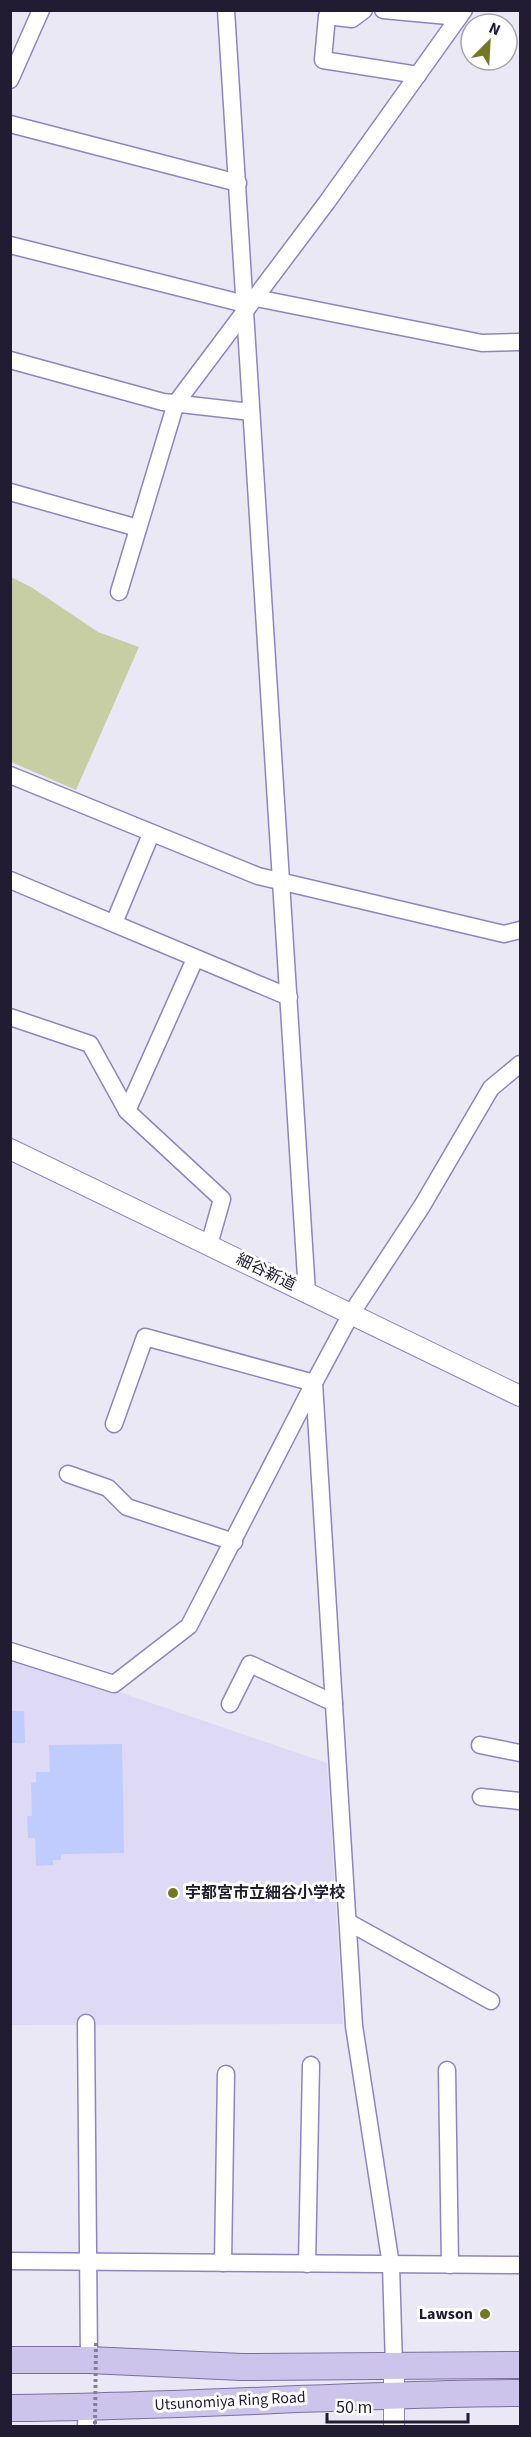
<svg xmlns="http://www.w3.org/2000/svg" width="531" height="2437" viewBox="0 0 531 2437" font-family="'Source Sans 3','Noto Sans JP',sans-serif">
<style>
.built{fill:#ded9f5}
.green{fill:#c8cea4}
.building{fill:#bfccfd}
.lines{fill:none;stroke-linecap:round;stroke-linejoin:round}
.minor-casing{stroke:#9184be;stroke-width:19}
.tertiary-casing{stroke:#9184be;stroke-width:22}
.primary-casing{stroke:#7b6fa2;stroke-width:28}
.minor{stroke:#fff;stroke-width:16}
.tertiary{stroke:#fff;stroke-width:20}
.primary{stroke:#cdc4eb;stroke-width:26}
.path-bridge{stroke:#848092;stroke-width:4;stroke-dasharray:3 3;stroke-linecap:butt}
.poi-dot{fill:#727923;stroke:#fff;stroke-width:2}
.labels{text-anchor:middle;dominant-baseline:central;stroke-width:6;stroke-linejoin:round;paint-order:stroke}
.street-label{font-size:16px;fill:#211c32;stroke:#fff}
.poi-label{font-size:16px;font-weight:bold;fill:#211c32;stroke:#fff;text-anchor:start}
</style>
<rect width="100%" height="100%" fill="#ebe8f5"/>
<path class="built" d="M11,1655L327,1763L343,2024L11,2025Z"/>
<path class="green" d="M11,577L31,587L98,632L139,647L76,790L11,762Z"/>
<g class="building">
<path d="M10,1711H24L25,1743H10Z"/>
<path d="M122,1744L124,1853L61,1854V1860H53V1865L36,1866L35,1838H28L27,1816H32L31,1783L36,1782V1772H50L49,1745Z"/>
</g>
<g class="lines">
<defs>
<g id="minor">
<path d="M226,10L307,1293"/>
<path d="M364,10L352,19L327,16L323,60L418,75"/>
<path d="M383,10L459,17"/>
<path d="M10,80L41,10"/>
<path d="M10,124L238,183"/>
<path d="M10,245L245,304"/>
<path d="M256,298L482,343L520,342"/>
<path d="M10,360L163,402L251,412"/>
<path d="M10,492L138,528"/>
<path d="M119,592L176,403L327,202L464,10"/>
<path d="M10,775L258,876L504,934L520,930"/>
<path d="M10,880L289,997"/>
<path d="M114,923L151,834"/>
<path d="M195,959L127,1111L222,1199L209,1245"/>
<path d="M10,1017L90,1044L127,1111"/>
<path d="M68,1474L108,1488L127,1507L234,1542"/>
<path d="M10,1651L114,1684L189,1626L314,1383L145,1337L114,1424"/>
<path d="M230,1704L250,1664L334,1703"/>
<path d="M480,1745L520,1753"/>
<path d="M481,1797L520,1801"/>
<path d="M348,1922L491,2001"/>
<path d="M86,2023L89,2360"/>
<path d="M447,2070L450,2265"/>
<path d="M10,2261L520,2265"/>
<path d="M223,2263L226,2074"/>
<path d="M307,2264L311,2065"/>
<path d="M394,2366L391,2265L354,2026L314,1383L351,1314L422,1206L491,1088L520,1064"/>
<path d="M86,2426L87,2407"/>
</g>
<g id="tertiary">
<path d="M10,1149L520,1396"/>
<path d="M394,2366V2426"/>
</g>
<g id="primary">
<path d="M10,2360H89L242,2367L520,2365"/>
<path d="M10,2408C181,2407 350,2394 520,2393"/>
</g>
</defs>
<use href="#minor" class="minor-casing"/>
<use href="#tertiary" class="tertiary-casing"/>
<use href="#primary" class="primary-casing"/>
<use href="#minor" class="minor"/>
<use href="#tertiary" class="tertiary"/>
<use href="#primary" class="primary"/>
<path class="path-bridge" d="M95,2424L96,2343"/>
</g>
<g class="poi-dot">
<circle cx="173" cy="1893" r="6"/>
<circle cx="485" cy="2314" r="6"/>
</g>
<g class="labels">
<g class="street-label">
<text transform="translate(266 1272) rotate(26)">細谷新道</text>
<text transform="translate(230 2401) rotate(-3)">Utsunomiya Ring Road</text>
</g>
<g class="poi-label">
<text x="185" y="1893">宇都宮市立細谷小学校</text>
<text x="473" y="2314" text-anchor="end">Lawson</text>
</g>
</g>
<rect width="531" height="2437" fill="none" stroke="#211c32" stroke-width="24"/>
<g transform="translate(489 42) rotate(24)"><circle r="28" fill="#ffffff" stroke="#a6a4ad" stroke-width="1.5"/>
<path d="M0-4.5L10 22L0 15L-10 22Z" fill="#727923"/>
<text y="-9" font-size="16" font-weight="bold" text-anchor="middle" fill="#211c32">N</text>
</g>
<path d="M327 2413v9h141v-9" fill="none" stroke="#211c32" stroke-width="3"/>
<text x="336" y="2413" font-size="18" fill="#211c32" stroke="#ffffff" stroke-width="4.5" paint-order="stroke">50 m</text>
</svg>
